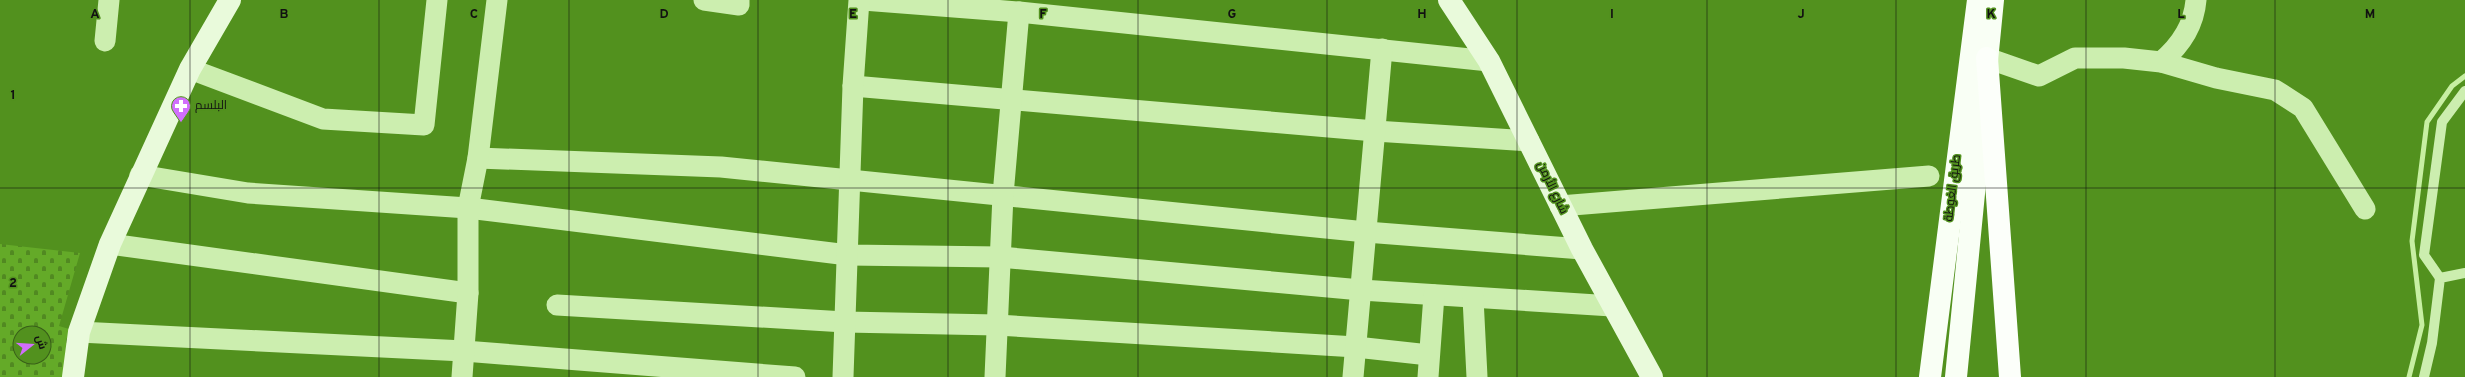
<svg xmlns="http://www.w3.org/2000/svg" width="2465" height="377" viewBox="0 0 2465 377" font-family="Overpass,Cairo,sans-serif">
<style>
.cemetery{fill:url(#cemetery-stones);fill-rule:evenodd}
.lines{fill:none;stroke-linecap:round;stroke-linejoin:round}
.stream{stroke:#c7efa2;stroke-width:5}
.service{stroke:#cceeaf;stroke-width:10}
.minor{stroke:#cceeaf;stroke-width:21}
.secondary{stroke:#e9fadb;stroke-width:22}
.primary{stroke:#f9fff5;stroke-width:22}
.trunk{stroke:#fcfffa;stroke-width:22}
.grid{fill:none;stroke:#111;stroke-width:1;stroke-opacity:0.55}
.labels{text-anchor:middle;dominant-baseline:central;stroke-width:3;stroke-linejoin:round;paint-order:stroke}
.poi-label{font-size:12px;fill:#111;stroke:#52911e;text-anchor:start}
.street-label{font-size:12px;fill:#111;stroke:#52911e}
.grid-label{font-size:13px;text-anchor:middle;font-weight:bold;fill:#111;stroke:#52911e;stroke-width:3;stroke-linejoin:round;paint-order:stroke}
</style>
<defs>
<pattern id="cemetery-stones" width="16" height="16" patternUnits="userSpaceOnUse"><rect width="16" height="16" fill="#64aa28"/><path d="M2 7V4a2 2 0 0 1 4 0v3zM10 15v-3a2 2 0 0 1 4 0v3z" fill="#518921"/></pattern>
</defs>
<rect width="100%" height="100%" fill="#52911e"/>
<path class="cemetery" d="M0,244L80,253L59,326L79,332L73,377H0ZM20,333H44V357H20Z"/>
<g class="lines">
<path class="stream" d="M2409,377L2422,325L2412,241L2427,122L2452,86L2465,76"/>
<g class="service">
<path d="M2440,278L2424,255L2442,122L2465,91"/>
<path d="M2424,377L2432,343L2440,278L2465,273"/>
</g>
<g class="minor">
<path d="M704,0L739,5V0"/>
<path d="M863,0L1019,12L1489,61"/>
<path d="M105,41L109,0"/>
<path d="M1987,58L2039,76L2075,58H2124L2161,62L2216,78L2275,90L2303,108L2365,209"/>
<path d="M2161,62C2180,46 2194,25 2196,0"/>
<path d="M190,69L323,119L424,125L437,0"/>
<path d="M853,86L1375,131L1529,141"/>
<path d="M478,158L721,167L1366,232L1582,249"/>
<path d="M140,175L248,193L468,208L848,255L1000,257L1361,290L1612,306"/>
<path d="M1560,206L1929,176"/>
<path d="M110,244L468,293"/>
<path d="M1473,298L1477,377"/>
<path d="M557,305L845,322L997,325L1356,347L1429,355"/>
<path d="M79,332L464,351L795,377"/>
<path d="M462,377L468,293V208L478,158L497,0"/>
<path d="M843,377L853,86L859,0"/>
<path d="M995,377L1003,195L1019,12"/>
<path d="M1353,377L1382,49"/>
<path d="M1428,377L1434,295"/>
</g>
<g class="secondary">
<path d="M1449,0L1489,61L1582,249L1652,377"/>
<path d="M73,377L79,332L110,244L190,69L230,0"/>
</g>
<g class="primary">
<path d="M1930,377L1978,0"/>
<path d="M1956,377L1993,0"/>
</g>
<path class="trunk" d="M1987,58L2010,377"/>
</g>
<path class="grid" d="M190,0V377M379,0V377M569,0V377M758,0V377M948,0V377M1138,0V377M1327,0V377M1517,0V377M1707,0V377M1896,0V377M2086,0V377M2275,0V377M0,188H2465"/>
<defs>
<symbol id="pharmacy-pin" viewBox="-11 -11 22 30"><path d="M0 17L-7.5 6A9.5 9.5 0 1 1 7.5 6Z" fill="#d16efc" stroke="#52911e"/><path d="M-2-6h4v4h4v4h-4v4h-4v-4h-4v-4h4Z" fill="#fff"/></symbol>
</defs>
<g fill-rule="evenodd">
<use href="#pharmacy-pin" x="170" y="95" width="22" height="30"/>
</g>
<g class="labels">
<g class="poi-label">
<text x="195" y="106">البلسم</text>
</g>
<g class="street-label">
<text transform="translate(1552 188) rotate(64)">شارع الأرمن</text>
<text transform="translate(1953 188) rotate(-83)">طريق الغوطة</text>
</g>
</g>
<g class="grid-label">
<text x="95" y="18">A</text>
<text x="284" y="18">B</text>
<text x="474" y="18">C</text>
<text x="664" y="18">D</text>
<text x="853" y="18">E</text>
<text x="1043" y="18">F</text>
<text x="1232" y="18">G</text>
<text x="1422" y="18">H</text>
<text x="1612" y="18">I</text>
<text x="1801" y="18">J</text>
<text x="1991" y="18">K</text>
<text x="2181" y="18">L</text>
<text x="2370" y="18">M</text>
<text x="13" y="99">1</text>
<text x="13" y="287">2</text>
</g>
<g transform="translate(32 345) rotate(73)"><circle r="19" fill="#52911e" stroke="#385e19"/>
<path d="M0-3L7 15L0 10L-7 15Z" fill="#d16efc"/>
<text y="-6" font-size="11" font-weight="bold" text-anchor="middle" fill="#111111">ش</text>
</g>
</svg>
